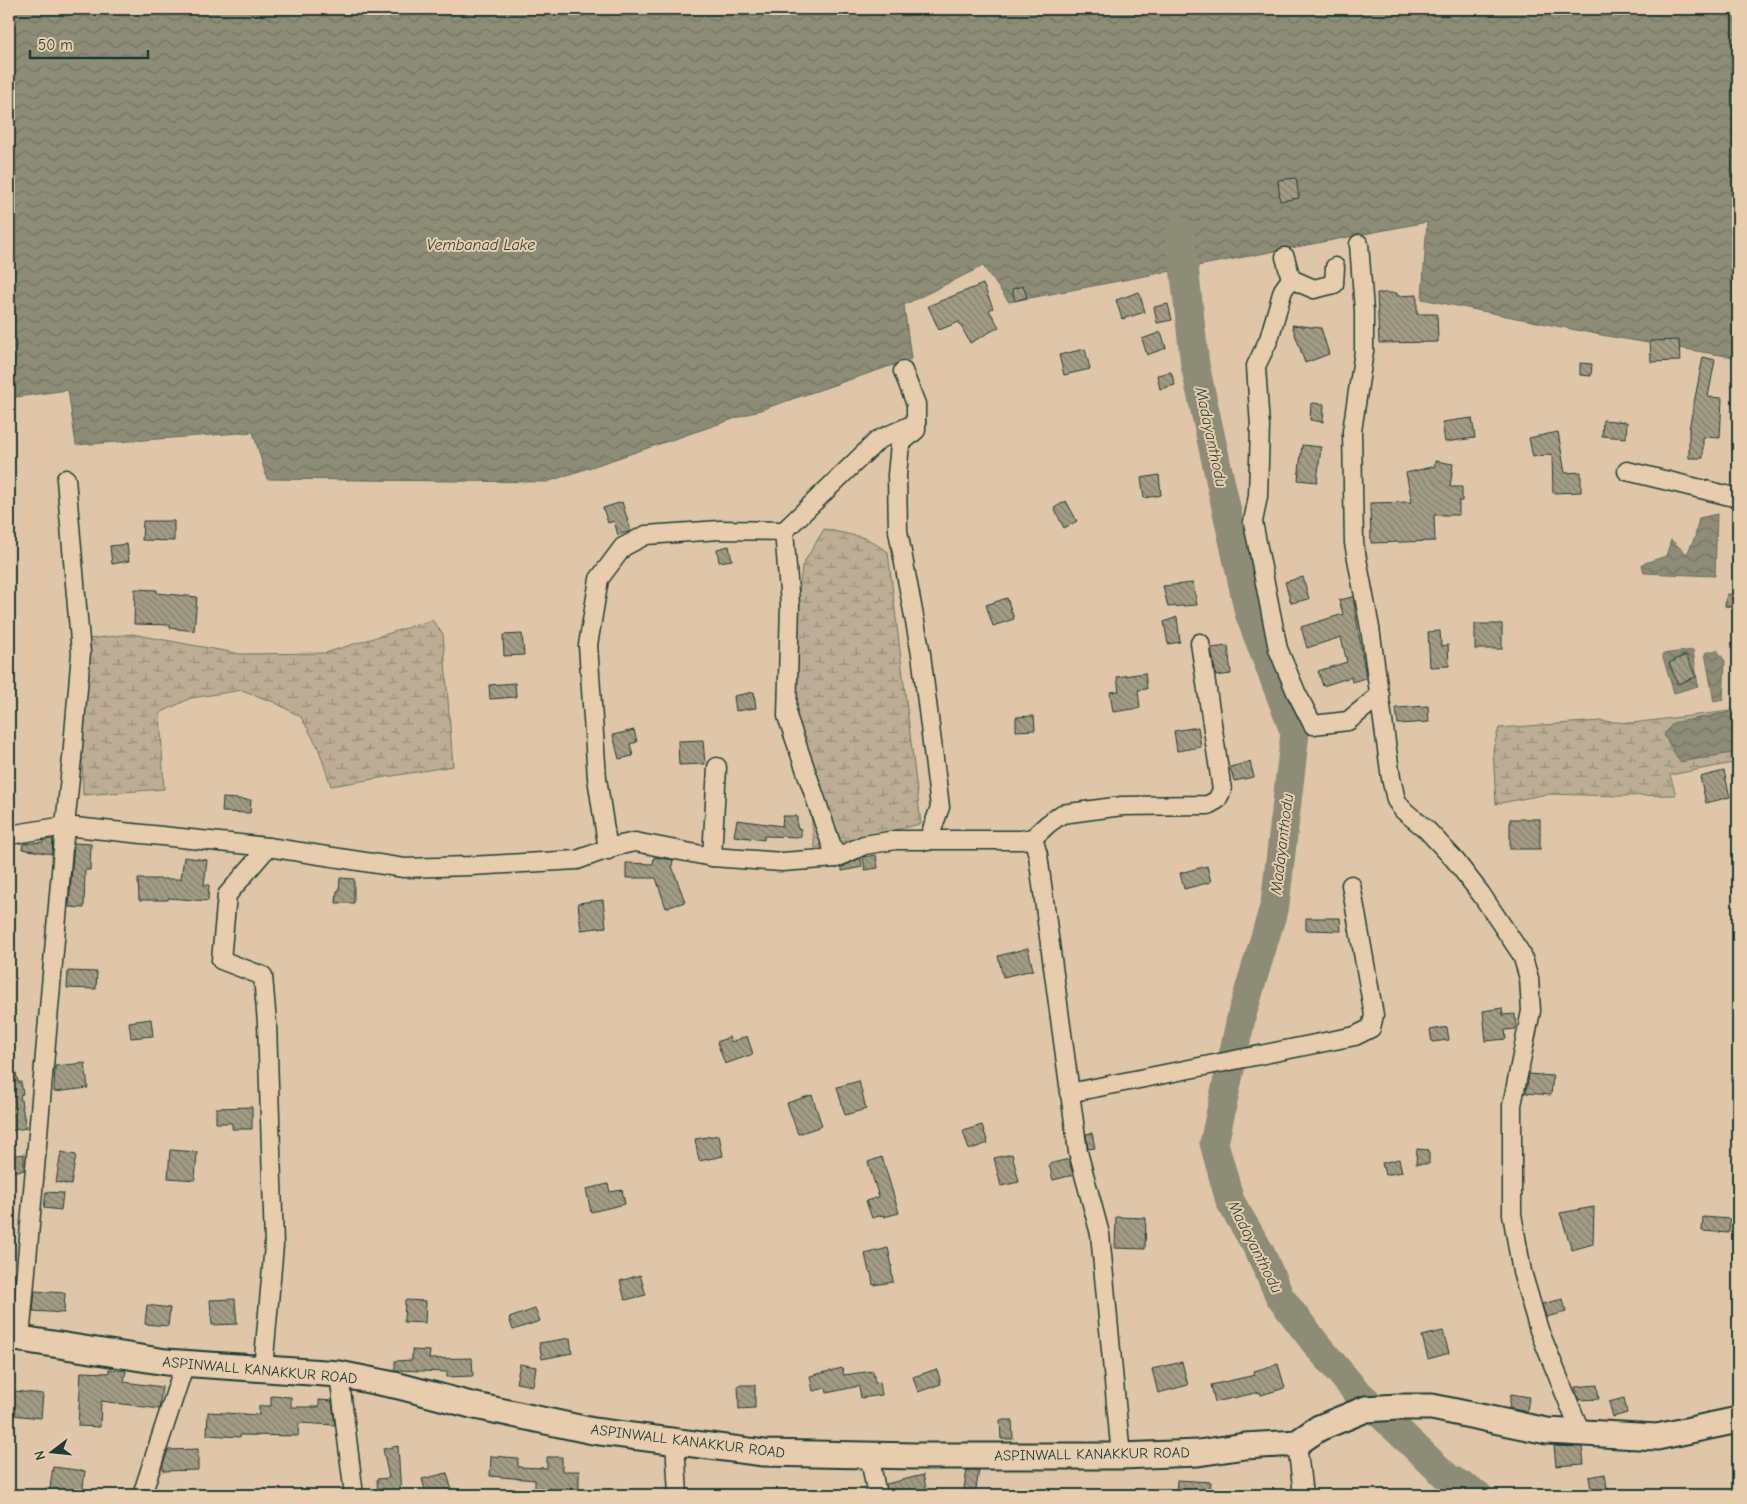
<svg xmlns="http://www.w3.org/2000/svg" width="1747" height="1504" viewBox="0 0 1747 1504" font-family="'Comic Neue',sans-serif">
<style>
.wetland{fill:url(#wetland-marsh);stroke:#6e7564}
.water{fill:url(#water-waves);stroke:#616c5c}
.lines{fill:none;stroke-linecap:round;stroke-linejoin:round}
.river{stroke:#8d8c77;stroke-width:29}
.building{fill:url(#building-back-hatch);stroke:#1f3d34}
.street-casing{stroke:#1f3d34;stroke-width:21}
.secondary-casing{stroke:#1f3d34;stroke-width:29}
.street{stroke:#e7ccae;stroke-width:18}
.secondary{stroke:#e7ccae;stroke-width:25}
.labels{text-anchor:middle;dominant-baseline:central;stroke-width:4;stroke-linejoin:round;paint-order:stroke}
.street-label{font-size:15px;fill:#1f3d34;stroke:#e7ccae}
.water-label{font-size:16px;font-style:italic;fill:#2a453b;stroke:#e7ccae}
</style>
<defs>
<pattern id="wetland-marsh" width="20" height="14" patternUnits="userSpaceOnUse" patternTransform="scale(1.25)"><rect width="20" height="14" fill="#bcad94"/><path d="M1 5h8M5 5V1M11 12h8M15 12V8" fill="none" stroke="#988e7a"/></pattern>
<pattern id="water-waves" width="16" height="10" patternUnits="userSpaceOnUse" patternTransform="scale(1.25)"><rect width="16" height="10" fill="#8d8c77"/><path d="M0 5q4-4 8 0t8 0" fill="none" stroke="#737462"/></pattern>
<pattern id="building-back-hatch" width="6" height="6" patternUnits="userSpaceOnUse" patternTransform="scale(1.25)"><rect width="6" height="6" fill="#a39c85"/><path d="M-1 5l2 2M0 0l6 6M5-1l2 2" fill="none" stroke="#84806e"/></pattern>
</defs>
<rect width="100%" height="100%" fill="#dfc6a9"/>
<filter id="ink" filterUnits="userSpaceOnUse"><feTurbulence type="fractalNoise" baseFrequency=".02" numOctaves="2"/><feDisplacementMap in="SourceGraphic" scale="10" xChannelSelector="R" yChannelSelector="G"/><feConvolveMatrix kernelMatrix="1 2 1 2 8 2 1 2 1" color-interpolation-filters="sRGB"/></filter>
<g filter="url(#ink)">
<g class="wetland">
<path d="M824,529L866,538L888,552L921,824L815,848L805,767L788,692L802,566Z"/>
<path d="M432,620L443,634L453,766L331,786L318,747L301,717L276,703L242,690L191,698L160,713L164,789L83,795L79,640L132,634L241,654L325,653Z"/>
<path d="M1738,710V762L1670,775L1676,795L1620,796L1547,794L1496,804L1493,749L1499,728L1601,721L1632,723Z"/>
</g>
<g class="water">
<path d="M9,9H1738V358L1601,335L1422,299L1427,222L1009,302L983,266L904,305L911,359L547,482L267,479L253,432L76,445L68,390L9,398Z"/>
<path d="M1717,514L1715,576L1644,573L1642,564L1666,556L1671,540L1687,554L1695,537L1699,518Z"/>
<path d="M1693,650L1698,686L1674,693L1662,654Z"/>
<path d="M1717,650L1725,661L1723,700L1714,702L1705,653Z"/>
<path d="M1731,712L1738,743V752L1680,762L1664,735L1673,723Z"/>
</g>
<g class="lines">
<path class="river" d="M1180,231L1195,365L1249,613L1295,733L1275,904L1242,1014L1214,1143L1230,1201L1260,1252L1280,1297L1316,1344L1354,1389L1447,1477L1478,1495"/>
</g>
<g class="building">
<path d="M1296,178L1299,198L1280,201L1278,180Z"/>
<path d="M983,284L993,308L989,310L999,327L970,343L959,322L939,330L928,306Z"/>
<path d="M1023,286L1027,297L1015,301L1012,289Z"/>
<path d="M1139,292L1145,312L1122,319L1116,300Z"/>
<path d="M1377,293H1397V296L1417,295V314H1437L1438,342L1379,343Z"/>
<path d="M1168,304L1172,320L1157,323L1154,307Z"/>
<path d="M1292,325L1321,328L1329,354L1305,363Z"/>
<path d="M1161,332L1166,348L1147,355L1142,339Z"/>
<path d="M1679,340L1680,361L1651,362L1650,341Z"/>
<path d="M1085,349L1090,369L1064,375L1059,355Z"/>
<path d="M1703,357L1715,360L1708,397L1722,398L1720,438L1703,437V458H1689V429Z"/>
<path d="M1580,363L1592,364L1591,376L1580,375Z"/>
<path d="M1171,372L1175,385L1160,389L1157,375Z"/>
<path d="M1311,403L1324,404L1323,422L1310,420Z"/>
<path d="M1472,418L1475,438L1445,442L1442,422Z"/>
<path d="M1603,420L1627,422L1626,438L1602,436Z"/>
<path d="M1558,432L1565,473L1581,472V492L1553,493L1552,454L1533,457L1529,438Z"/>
<path d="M1302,445L1321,447L1317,482L1298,480Z"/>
<path d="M1435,461L1453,464L1450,487H1462V501H1459V515H1434L1435,541L1371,543L1370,503L1412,502L1406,473L1435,466Z"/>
<path d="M1159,475L1161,495L1144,498L1141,478Z"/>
<path d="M1066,501L1077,521L1064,528L1054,508Z"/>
<path d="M622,502L631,531L618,535L614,521L608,523L603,508Z"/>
<path d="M143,521H174V541L142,540Z"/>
<path d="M127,544L129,561L112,564L110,546Z"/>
<path d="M729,546L732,560L719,562L717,549Z"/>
<path d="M1303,577L1309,599L1291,603L1285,582Z"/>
<path d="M1193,583L1197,605L1168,607L1163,586Z"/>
<path d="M135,589L157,590V593L197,597L194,631L170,628V625L134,624Z"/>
<path d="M1727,594L1738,595V607L1725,606Z"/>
<path d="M1353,597L1366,678L1352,682L1351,677L1323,686L1318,671L1347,662L1341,637L1307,648L1301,627L1343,614L1339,600Z"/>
<path d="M1007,598L1014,619L993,626L986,605Z"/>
<path d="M1177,617L1180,642L1168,644L1164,622Z"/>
<rect x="1475" y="624" width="27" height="25"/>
<path d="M1440,631L1441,646L1448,645L1449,666L1430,667L1428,632Z"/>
<path d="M522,634L524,655L504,656L503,635Z"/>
<path d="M1228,646L1231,674L1216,676L1211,648Z"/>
<path d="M1686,655L1696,677L1678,684L1669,663Z"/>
<path d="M1145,673L1147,689L1138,690L1140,708L1113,712L1110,692L1119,691L1117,677Z"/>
<path d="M515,683L516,697L490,699L489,685Z"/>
<path d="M754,692L756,708L736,711L734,696Z"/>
<path d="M1428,706L1429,722L1398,724L1396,708Z"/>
<path d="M1034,716L1035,730L1016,731V717Z"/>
<path d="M1198,727L1201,747L1177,751L1174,731Z"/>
<path d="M634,730L637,742L630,744L633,756L619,759L613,735Z"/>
<path d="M703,740L705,764L679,765L678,741Z"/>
<path d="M1250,762L1254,777L1234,781L1230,767Z"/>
<path d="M1724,771L1730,797L1706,803L1700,777Z"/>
<path d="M223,798L251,800L250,813L222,812Z"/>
<path d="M783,816H797V828L801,829V837L764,836V840L734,836L737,820L782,826Z"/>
<rect x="1510" y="819" width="30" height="30"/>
<path d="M52,839H53L52,854L22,849L23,844L43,842V840Z"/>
<path d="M74,843L91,844L90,870H85L84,908L69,907Z"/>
<path d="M876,855L878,868L865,870L863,857Z"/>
<path d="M184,857L207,860L204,885H209L208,901L168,898V900H139L138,879H181Z"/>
<path d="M654,857L673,860L672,866L685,902L666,908L656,878H626V863L653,864Z"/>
<path d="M861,858L862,867L842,871V867Z"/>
<path d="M1207,866L1211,882L1184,889L1180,873Z"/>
<path d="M340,878L354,879V903H336L337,891H339Z"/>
<path d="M603,900L606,927L581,930L578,903Z"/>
<path d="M1306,918H1340L1341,931L1306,930Z"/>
<path d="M1028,948L1033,970L1003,977L998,956Z"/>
<path d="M68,971L97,972L96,989L67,988Z"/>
<path d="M1502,1008L1503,1015L1515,1014L1516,1029L1505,1030L1506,1039L1486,1041L1483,1011Z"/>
<path d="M151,1019L153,1036L131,1038L129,1022Z"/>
<path d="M1447,1027L1449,1040L1432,1042L1430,1030Z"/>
<path d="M747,1036L753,1054L725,1064L717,1042L729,1037L731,1042Z"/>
<path d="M85,1063L88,1088L54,1092L55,1066Z"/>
<path d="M9,1068H15L18,1082H21L23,1094L20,1095L26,1128L9,1131Z"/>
<path d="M1529,1074L1553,1076L1551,1095L1526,1093Z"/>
<path d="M859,1081L866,1109L845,1115L837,1087Z"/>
<path d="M812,1095L822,1126L798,1134L787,1103Z"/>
<path d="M252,1107V1129H232V1123H216V1108Z"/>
<path d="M982,1125L988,1143L969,1150L963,1131Z"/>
<path d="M1092,1133L1095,1148L1088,1149L1086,1134Z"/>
<path d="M719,1135L723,1156L699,1161L695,1139Z"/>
<path d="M1417,1149L1429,1150V1164H1416Z"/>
<path d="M170,1150L197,1152L195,1180L168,1178Z"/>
<path d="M61,1152L76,1155L71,1185L56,1182Z"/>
<path d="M24,1154V1170L9,1172V1156Z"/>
<path d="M1012,1154L1019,1182L1001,1186L994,1158Z"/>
<path d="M882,1157L899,1213L884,1217L883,1215L872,1218L866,1201L879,1197L868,1162Z"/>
<path d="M1069,1159L1073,1175L1053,1180L1049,1164Z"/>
<path d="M1399,1159L1402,1172L1385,1175L1382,1163Z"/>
<path d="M608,1184L610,1192L622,1190L625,1204L591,1212L586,1189Z"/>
<path d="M46,1192L63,1193L61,1210L44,1208Z"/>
<path d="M1594,1207L1593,1244L1572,1250L1560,1213Z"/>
<path d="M1116,1217L1146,1218L1145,1249L1115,1248Z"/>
<path d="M1703,1217L1730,1219L1729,1233L1702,1231Z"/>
<path d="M888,1248L892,1266L891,1267L893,1282L873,1285L871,1272H869L865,1254Z"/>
<path d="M640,1275L646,1295L625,1300L620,1281Z"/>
<path d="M35,1291L65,1293L64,1313L33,1311Z"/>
<path d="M235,1299L237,1324L212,1325L210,1300Z"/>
<path d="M1563,1299L1566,1312L1546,1317L1542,1304Z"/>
<path d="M405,1300L426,1301L425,1323L404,1322Z"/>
<path d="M147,1305L170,1308L168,1326L145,1324Z"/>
<path d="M535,1309L540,1321L513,1330L509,1318Z"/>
<path d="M1443,1331L1449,1353L1428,1359L1422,1336Z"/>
<path d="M570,1338L572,1353L542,1359L539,1343Z"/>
<path d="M412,1350L430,1351L429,1359L472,1358L473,1376L447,1377V1372L395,1370V1361L412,1360Z"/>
<path d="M1182,1362L1188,1385L1158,1393L1152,1369Z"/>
<path d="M520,1364L536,1367L533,1386L516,1383Z"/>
<path d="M1278,1364L1285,1388L1261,1395L1260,1392L1215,1402L1211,1385L1255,1375L1254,1371Z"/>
<path d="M842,1368L844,1375L873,1371L875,1383L880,1382L882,1395L861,1398L859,1386L827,1393L826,1388L813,1391L810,1376Z"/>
<path d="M109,1369L126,1371L124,1382L162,1387L159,1409L101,1401L100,1427L78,1426L81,1372L109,1373Z"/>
<path d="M937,1369L941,1384L918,1392L913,1377Z"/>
<path d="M738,1385H755V1408L739,1409Z"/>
<path d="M1597,1385L1599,1399L1579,1400L1575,1387Z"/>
<path d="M14,1391L43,1394L41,1418L12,1415Z"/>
<path d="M1511,1394L1529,1397L1527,1412L1509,1408Z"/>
<path d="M271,1396L291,1397V1407H319V1400L332,1401L335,1425L299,1423L298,1436L240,1435V1437L207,1435L208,1412L259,1415V1406H271Z"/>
<path d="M1624,1398L1627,1413L1613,1417L1609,1402Z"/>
<path d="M1000,1420H1012L1013,1439H1001Z"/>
<path d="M398,1446L401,1495H378L377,1479L389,1478L383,1449Z"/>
<path d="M1554,1446L1582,1447L1584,1464L1556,1466Z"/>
<path d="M198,1449V1470L163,1471V1464L168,1450Z"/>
<path d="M491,1456L518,1458V1467L547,1468V1457H562V1471H579V1493H570V1495H535V1480L490,1476Z"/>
<path d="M53,1467L85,1471L82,1495H49Z"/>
<path d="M967,1470H979L975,1495H963Z"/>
<path d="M447,1473L453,1495H434V1491L426,1493L422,1479Z"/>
<path d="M1605,1474L1608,1494L1592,1495L1589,1477Z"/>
<path d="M923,1475L927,1491L912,1495H887L886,1484Z"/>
<path d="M1177,1480L1211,1482L1210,1495H1176Z"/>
</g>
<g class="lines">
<defs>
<g id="street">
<path d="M1359,244L1364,311V351L1352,431L1354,543L1370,628L1391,778L1396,800L1403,810L1427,830L1454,859L1481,894L1522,955L1529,978L1531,1011L1512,1105V1214L1522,1272L1539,1330L1581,1433"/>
<path d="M1285,257L1291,279L1283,290L1269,339L1256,366L1260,427L1258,496L1253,522L1278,649L1296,692L1313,725L1348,721L1380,695"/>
<path d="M1291,279L1314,289L1334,284L1335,267"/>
<path d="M903,371L916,404V430L900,444L897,475L898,531L921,654L940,807L928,841"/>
<path d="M1627,471L1738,498"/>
<path d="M784,531L790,604L787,716L836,858"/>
<path d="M9,835L65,826L72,758L81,653L66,479"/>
<path d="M1033,838L1048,824L1062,814L1122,806L1208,805L1217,800L1222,790L1200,643"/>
<path d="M608,850L597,778L588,645L599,579L623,547L646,535L720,530L784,531L878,440L916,423"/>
<path d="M712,857L717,767"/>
<path d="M1069,1093L1355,1036L1371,1028L1374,1015L1351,885"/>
<path d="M20,1339L65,826L268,847L404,868L470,866L577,860L616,846L635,842L712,857L782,862L836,858L864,845L896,840H1021L1033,838L1038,855L1078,1152L1100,1234L1121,1456"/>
<path d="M263,1369L274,1245L267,1023L263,976L221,960L227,895L268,847"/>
<path d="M339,1374L354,1495"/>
<path d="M675,1442L678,1495"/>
<path d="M1297,1443L1303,1495"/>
<path d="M869,1454L877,1495"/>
<path d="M142,1495L185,1363"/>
</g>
<path id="secondary" d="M9,1337L166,1362L339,1374L399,1386L471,1405L593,1431L764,1453L916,1456H1121L1198,1453L1245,1446L1297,1443L1319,1428L1366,1409L1398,1407H1432L1547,1431L1657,1437L1738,1420"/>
</defs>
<use href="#street" class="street-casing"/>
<use href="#secondary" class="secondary-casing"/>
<use href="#street" class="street"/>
<use href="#secondary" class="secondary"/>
</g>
</g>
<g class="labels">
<g class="street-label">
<text transform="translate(260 1370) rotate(5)">ASPINWALL KANAKKUR ROAD</text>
<text transform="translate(688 1441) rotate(7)">ASPINWALL KANAKKUR ROAD</text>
<text transform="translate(1092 1454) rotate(-1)">ASPINWALL KANAKKUR ROAD</text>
</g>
<g class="water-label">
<text x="481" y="245">Vembanad Lake</text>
<text transform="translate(1211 437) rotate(78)">Madayanthodu</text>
<text transform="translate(1282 844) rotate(-83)">Madayanthodu</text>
<text transform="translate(1255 1247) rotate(63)">Madayanthodu</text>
</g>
</g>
<rect width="1747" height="1504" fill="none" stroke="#e7ccae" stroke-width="30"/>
<rect x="15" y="15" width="1717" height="1474" fill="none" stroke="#1f3d34" stroke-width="2" filter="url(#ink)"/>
<g transform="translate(52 1452) rotate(254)" stroke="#e7ccae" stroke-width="4" paint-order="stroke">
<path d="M0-4L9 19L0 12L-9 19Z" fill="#1f3d34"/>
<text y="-8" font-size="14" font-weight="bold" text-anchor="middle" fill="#1f3d34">N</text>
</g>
<path d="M30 50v8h118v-8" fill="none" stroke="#1f3d34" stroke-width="2.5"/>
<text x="38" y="50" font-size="15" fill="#1f3d34" stroke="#e7ccae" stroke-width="4" paint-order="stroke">50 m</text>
</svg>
